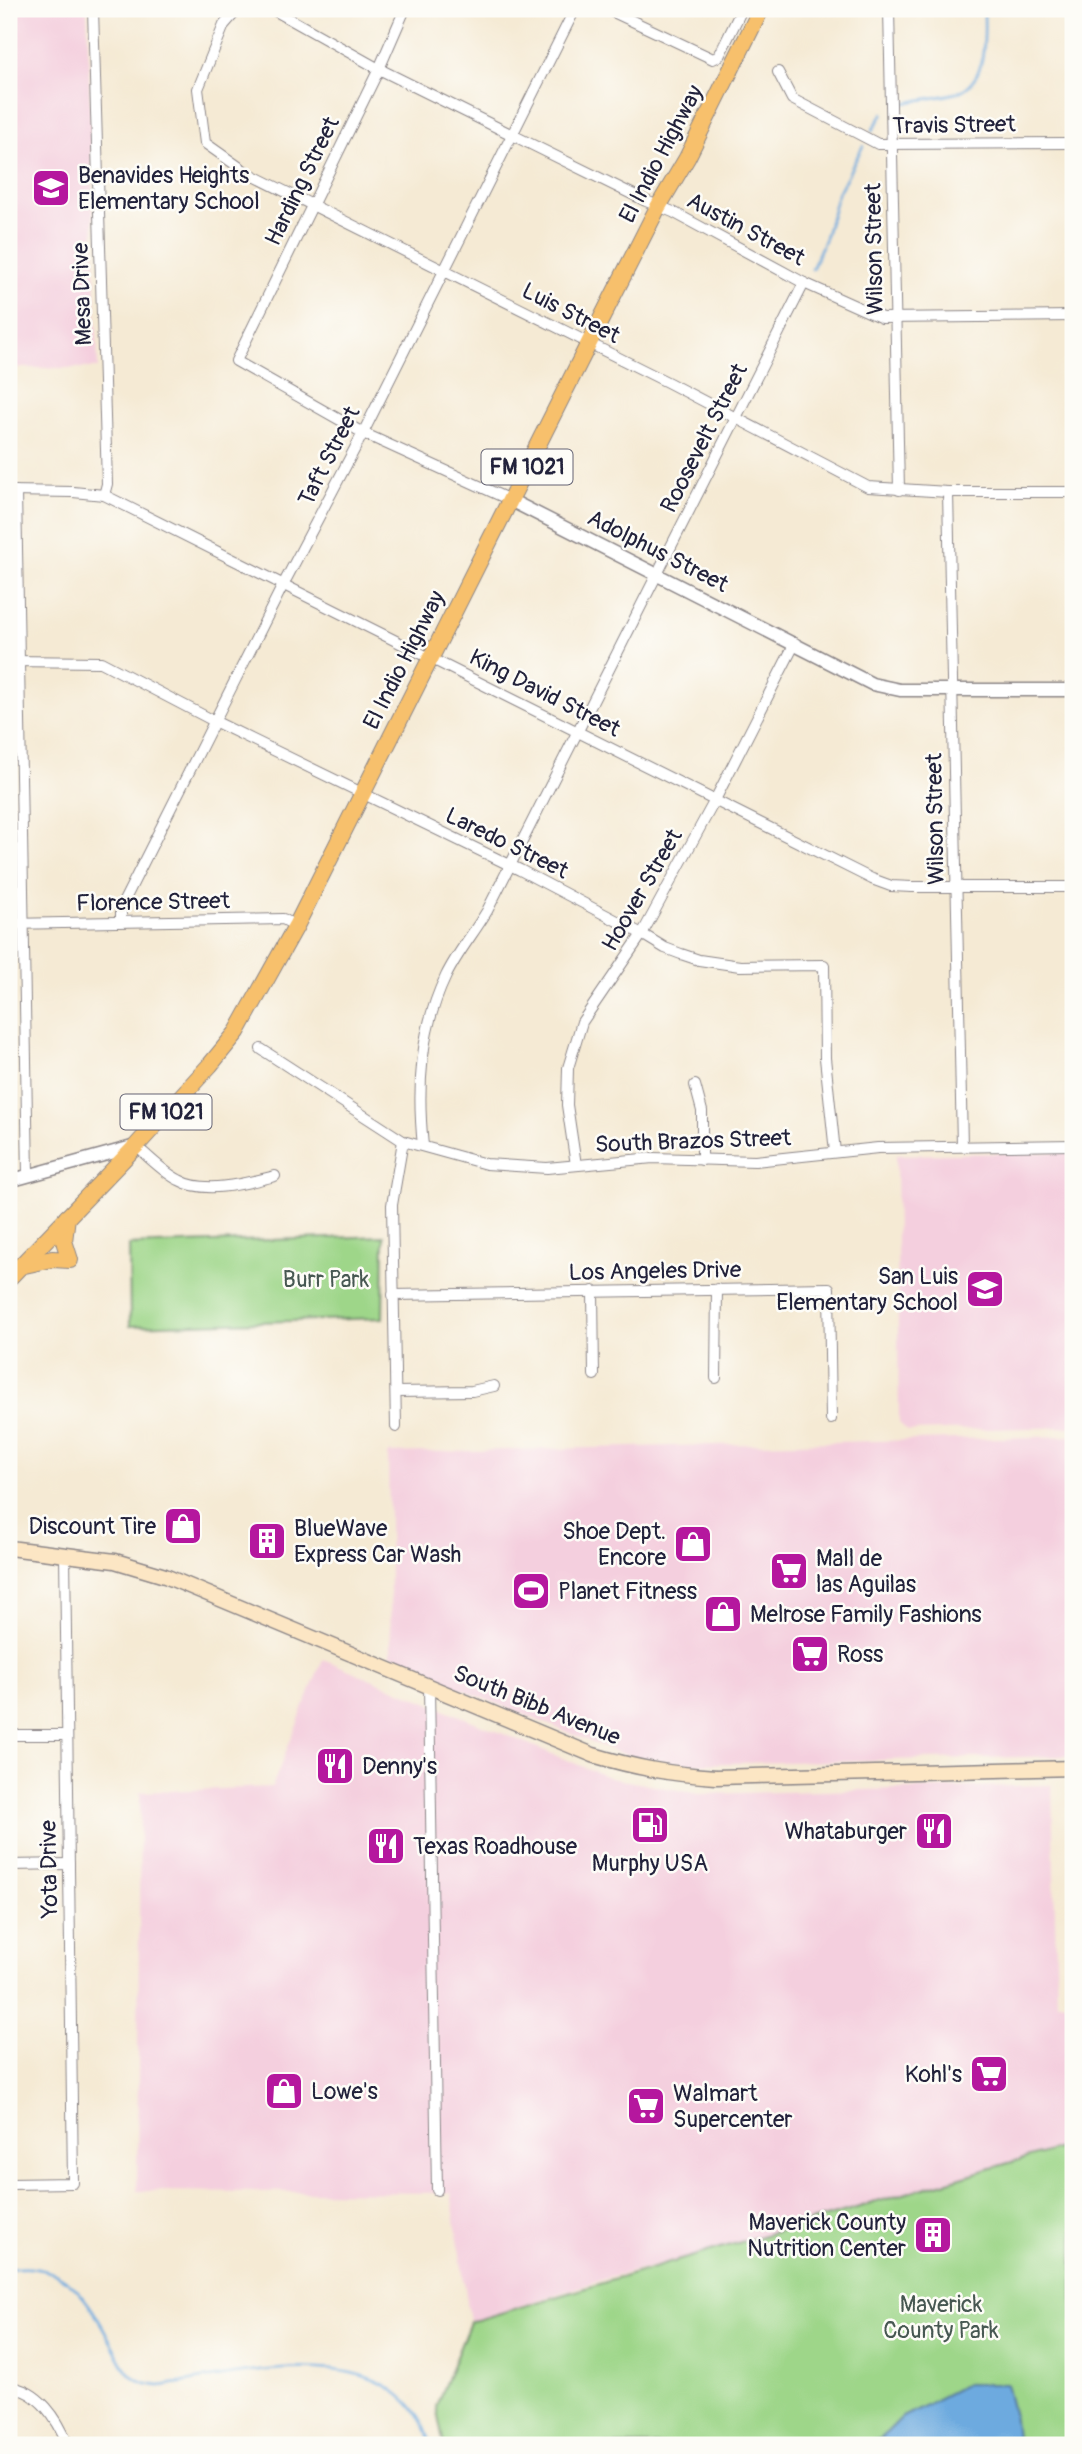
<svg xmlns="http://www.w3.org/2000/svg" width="1082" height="2454" viewBox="0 0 1082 2454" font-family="Pangolin,sans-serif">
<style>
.built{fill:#f4cfde}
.green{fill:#9ed689;stroke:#607c62;stroke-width:2}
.water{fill:#6daadf;stroke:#48668d;stroke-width:2}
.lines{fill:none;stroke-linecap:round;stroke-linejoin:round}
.stream{stroke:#6daadf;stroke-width:2.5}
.minor-casing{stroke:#8c8688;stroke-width:12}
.tertiary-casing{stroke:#8c8688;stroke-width:15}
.secondary-casing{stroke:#8c8688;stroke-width:17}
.primary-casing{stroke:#8c8688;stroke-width:18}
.minor{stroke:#fff;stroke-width:10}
.tertiary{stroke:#fff;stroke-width:12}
.secondary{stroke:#fce6c4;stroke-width:14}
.primary{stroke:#f7c06c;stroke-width:16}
.labels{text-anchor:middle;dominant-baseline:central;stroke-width:5;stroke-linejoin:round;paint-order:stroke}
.shield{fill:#fdfcf7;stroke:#646373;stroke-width:2}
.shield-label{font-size:21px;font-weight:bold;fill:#22223b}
.street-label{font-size:23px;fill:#22223b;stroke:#fdfcf7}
.poi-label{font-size:23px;fill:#22223b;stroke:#fdfcf7;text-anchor:start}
.park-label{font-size:23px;fill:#475852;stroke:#fdfcf7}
</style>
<rect width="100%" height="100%" fill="#fdfcf7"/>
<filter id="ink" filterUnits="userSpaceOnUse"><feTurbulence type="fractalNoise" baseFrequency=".0143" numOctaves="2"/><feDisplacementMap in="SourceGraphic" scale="14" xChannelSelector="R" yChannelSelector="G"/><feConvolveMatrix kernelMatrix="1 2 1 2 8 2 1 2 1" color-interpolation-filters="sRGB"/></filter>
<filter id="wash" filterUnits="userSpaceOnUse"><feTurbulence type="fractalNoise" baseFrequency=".00686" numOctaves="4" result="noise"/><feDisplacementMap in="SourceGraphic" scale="28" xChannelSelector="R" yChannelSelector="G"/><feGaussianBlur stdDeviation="1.57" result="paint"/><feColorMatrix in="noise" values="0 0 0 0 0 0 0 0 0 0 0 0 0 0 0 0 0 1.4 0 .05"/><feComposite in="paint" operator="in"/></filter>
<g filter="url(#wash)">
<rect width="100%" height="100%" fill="#f5ead4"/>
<g class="built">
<path d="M9,9H87L98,368H9Z"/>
<path d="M1073,1152V1427L908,1431L899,1423L896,1155Z"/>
<path d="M1073,1436V1756L689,1764L646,1759L619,1753L409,1668L406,1661L391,1655L388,1453Z"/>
<path d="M323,1659L610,1778L700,1794L1052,1785L1057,2002H1073V2145L855,2214L600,2280L470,2322L451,2193L137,2191L140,1792L272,1787Z"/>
</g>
<g class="green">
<path d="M384,1236L383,1318L130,1326L129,1245Z"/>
<path d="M1073,2144V2445H444L436,2406L470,2322Z"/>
</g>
<path class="water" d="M966,2384H1006L1013,2412L1017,2445H858L880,2439L902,2417Z"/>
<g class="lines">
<g class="stream">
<path d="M901,104C919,99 938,98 956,93C989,82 984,36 984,9"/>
<path d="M872,131L883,113"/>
<path d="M812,269L825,238L838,193L863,146"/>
<path d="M9,2269C68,2260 89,2301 113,2346C119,2357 124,2370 134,2378C141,2384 151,2385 160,2386C243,2374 400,2332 431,2445"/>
</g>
</g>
</g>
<g filter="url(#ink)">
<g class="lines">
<defs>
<g id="minor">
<path d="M93,9L107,484L104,495"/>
<path d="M238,9L224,25L198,89L205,143L246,172L669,383L868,487L948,492H1073"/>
<path d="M272,9L379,69L646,201L673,212L804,283L882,318L1073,316"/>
<path d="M405,9L379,69L236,361L363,433L510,500"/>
<path d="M607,9L713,59L719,56L742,9"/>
<path d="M889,9L899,490"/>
<path d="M778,72L792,99L878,144L1073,143"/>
<path d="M9,491L73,492L104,495L872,879L891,886L912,887H1073"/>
<path d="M16,491L28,1175"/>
<path d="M948,492L962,1146"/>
<path d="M9,661L101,662L214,721L520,870L642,934L665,948L681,954L699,960L740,966L824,965L825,1058L835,1152"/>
<path d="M121,922V907L283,585L363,433L575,9"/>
<path d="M9,924L283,919L296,926"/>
<path d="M261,1049L403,1141L486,1164L547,1168L653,1158L755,1161L878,1148L1073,1145"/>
<path d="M695,1085L702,1111V1160"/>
<path d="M136,1146C149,1157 163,1172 179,1180C205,1195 247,1183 275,1176"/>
<path d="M423,1146C417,1088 420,1030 446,976C457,953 474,933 487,911L804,283"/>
<path d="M576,1165L567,1105L568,1068L582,1022L642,934L715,800L795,643"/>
<path d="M593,1291L594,1375"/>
<path d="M393,1295L829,1288L831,1419"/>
<path d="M716,1378L717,1289"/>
<path d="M396,1392L472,1391L494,1386"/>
<path d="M396,1427L392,1205L403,1141"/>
<path d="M429,1687L437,2190"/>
<path d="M9,1735H67"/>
<path d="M9,1865L69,1864"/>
<path d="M9,2184L73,2183L65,1554"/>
<path d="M9,2387C39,2390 58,2419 68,2445"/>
</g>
<g id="tertiary">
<path d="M510,500L872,684L900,690H1073"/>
<path d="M9,1181L136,1146"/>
</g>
<path id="secondary" d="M9,1548L115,1561L165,1576L593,1755C637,1768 670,1774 716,1777L1073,1768"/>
<g id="primary">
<path d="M20,1266L52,1259L70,1260L64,1241L67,1217"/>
<path d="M9,1278L136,1146L210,1065L237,1032L296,926L589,343L658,207L687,158L761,9"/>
</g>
</defs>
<use href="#minor" class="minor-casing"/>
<use href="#tertiary" class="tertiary-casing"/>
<use href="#secondary" class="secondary-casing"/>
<use href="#primary" class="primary-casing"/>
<use href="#minor" class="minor"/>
<use href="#tertiary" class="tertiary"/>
<use href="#secondary" class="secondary"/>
<use href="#primary" class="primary"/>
</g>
</g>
<defs>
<symbol id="school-square" viewBox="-11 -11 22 22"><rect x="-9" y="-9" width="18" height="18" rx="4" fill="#b5179e" stroke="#fdfcf7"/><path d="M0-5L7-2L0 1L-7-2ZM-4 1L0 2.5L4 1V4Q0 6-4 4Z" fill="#fff"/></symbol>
<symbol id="shop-square" viewBox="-11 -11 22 22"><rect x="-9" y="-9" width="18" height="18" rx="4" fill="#b5179e" stroke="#fdfcf7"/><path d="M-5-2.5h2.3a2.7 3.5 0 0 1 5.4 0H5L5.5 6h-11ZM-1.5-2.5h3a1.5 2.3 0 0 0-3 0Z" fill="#fff"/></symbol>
<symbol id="building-square" viewBox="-11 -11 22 22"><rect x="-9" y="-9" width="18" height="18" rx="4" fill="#b5179e" stroke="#fdfcf7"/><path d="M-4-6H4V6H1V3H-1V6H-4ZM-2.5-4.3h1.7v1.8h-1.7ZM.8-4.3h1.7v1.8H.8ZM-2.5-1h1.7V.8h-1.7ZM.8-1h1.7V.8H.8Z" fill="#fff"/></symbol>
<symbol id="supermarket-square" viewBox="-11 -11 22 22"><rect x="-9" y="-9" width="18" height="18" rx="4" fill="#b5179e" stroke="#fdfcf7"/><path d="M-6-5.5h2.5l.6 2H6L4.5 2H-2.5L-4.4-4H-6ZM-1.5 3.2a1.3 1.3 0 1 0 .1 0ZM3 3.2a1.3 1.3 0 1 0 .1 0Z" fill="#fff"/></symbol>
<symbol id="stadium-square" viewBox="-11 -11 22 22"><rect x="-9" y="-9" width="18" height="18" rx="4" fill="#b5179e" stroke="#fdfcf7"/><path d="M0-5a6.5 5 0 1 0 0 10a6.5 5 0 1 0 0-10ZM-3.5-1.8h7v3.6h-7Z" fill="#fff"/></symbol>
<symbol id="restaurant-square" viewBox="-11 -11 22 22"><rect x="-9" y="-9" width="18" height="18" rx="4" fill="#b5179e" stroke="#fdfcf7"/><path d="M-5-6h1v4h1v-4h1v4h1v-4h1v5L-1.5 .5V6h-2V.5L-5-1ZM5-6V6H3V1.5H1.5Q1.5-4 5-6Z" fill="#fff"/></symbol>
<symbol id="fuel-square" viewBox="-11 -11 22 22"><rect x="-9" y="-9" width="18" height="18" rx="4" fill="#b5179e" stroke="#fdfcf7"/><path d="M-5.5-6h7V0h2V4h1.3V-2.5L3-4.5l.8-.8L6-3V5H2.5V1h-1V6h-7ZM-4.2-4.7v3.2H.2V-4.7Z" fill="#fff"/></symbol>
</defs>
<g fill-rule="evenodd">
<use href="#school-square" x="29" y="166" width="44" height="44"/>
<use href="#school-square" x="963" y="1267" width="44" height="44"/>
<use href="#shop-square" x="161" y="1504" width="44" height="44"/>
<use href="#building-square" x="245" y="1519" width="44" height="44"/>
<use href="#shop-square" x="671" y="1522" width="44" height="44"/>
<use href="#supermarket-square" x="767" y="1549" width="44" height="44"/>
<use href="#stadium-square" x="509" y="1569" width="44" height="44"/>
<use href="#shop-square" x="701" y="1592" width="44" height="44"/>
<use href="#supermarket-square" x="788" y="1632" width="44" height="44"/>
<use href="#restaurant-square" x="313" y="1744" width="44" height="44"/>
<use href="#fuel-square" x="628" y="1803" width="44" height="44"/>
<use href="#restaurant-square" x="912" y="1809" width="44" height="44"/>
<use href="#restaurant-square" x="364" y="1824" width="44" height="44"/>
<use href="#supermarket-square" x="967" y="2052" width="44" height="44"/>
<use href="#shop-square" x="262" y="2069" width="44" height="44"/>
<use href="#supermarket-square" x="624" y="2084" width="44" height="44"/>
<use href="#building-square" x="911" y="2213" width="44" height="44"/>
</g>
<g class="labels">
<g class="shield">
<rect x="481.5" y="449.5" width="91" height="35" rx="5"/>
<rect x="120.5" y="1094.5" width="91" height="35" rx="5"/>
</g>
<g class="shield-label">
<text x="527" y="467">FM 1021</text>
<text x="166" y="1112">FM 1021</text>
</g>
<g class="street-label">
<text transform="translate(954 125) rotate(-1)">Travis Street</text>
<text transform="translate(661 154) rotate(-62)">El Indio Highway</text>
<text transform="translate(302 181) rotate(-64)">Harding Street</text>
<text transform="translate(746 229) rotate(28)">Austin Street</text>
<text transform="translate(874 249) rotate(-91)">Wilson Street</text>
<text transform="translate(82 294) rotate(-92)">Mesa Drive</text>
<text transform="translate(571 313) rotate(27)">Luis Street</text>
<text transform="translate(704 438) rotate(-63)">Roosevelt Street</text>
<text transform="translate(329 456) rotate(-63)">Taft Street</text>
<text transform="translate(658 551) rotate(27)">Adolphus Street</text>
<text transform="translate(404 660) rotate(-63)">El Indio Highway</text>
<text transform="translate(545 693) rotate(27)">King David Street</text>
<text transform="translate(935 819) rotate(-91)">Wilson Street</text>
<text transform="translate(507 843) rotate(26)">Laredo Street</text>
<text transform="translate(642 890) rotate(-60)">Hoover Street</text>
<text transform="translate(153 902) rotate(-1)">Florence Street</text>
<text transform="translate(693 1141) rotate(-2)">South Brazos Street</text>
<text transform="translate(655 1271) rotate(-1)">Los Angeles Drive</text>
<text transform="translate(537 1705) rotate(22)">South Bibb Avenue</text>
<text transform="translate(49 1869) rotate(-91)">Yota Drive</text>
</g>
<g class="poi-label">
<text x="78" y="175">Benavides Heights<tspan x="78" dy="26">Elementary School</tspan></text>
<text x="958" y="1276" text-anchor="end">San Luis<tspan x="958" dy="26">Elementary School</tspan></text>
<text x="156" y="1526" text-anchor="end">Discount Tire</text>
<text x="294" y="1528">BlueWave<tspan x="294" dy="26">Express Car Wash</tspan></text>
<text x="666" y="1531" text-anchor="end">Shoe Dept.<tspan x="666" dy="26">Encore</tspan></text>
<text x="816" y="1558">Mall de<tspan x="816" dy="26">las Aguilas</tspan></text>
<text x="558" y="1591">Planet Fitness</text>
<text x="750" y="1614">Melrose Family Fashions</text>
<text x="837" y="1654">Ross</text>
<text x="362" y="1766">Denny's</text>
<text x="907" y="1831" text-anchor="end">Whataburger</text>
<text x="413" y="1846">Texas Roadhouse</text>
<text x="650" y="1863" text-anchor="middle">Murphy USA</text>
<text x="962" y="2074" text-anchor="end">Kohl's</text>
<text x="311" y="2091">Lowe's</text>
<text x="673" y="2093">Walmart<tspan x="673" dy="26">Supercenter</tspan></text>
<text x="906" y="2222" text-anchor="end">Maverick County<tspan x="906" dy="26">Nutrition Center</tspan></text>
</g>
<g class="park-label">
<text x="326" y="1279">Burr Park</text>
<text x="941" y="2304">Maverick<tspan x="941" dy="26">County Park</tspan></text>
</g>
</g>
<rect width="1082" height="2454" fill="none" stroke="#fdfcf7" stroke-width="35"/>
</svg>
